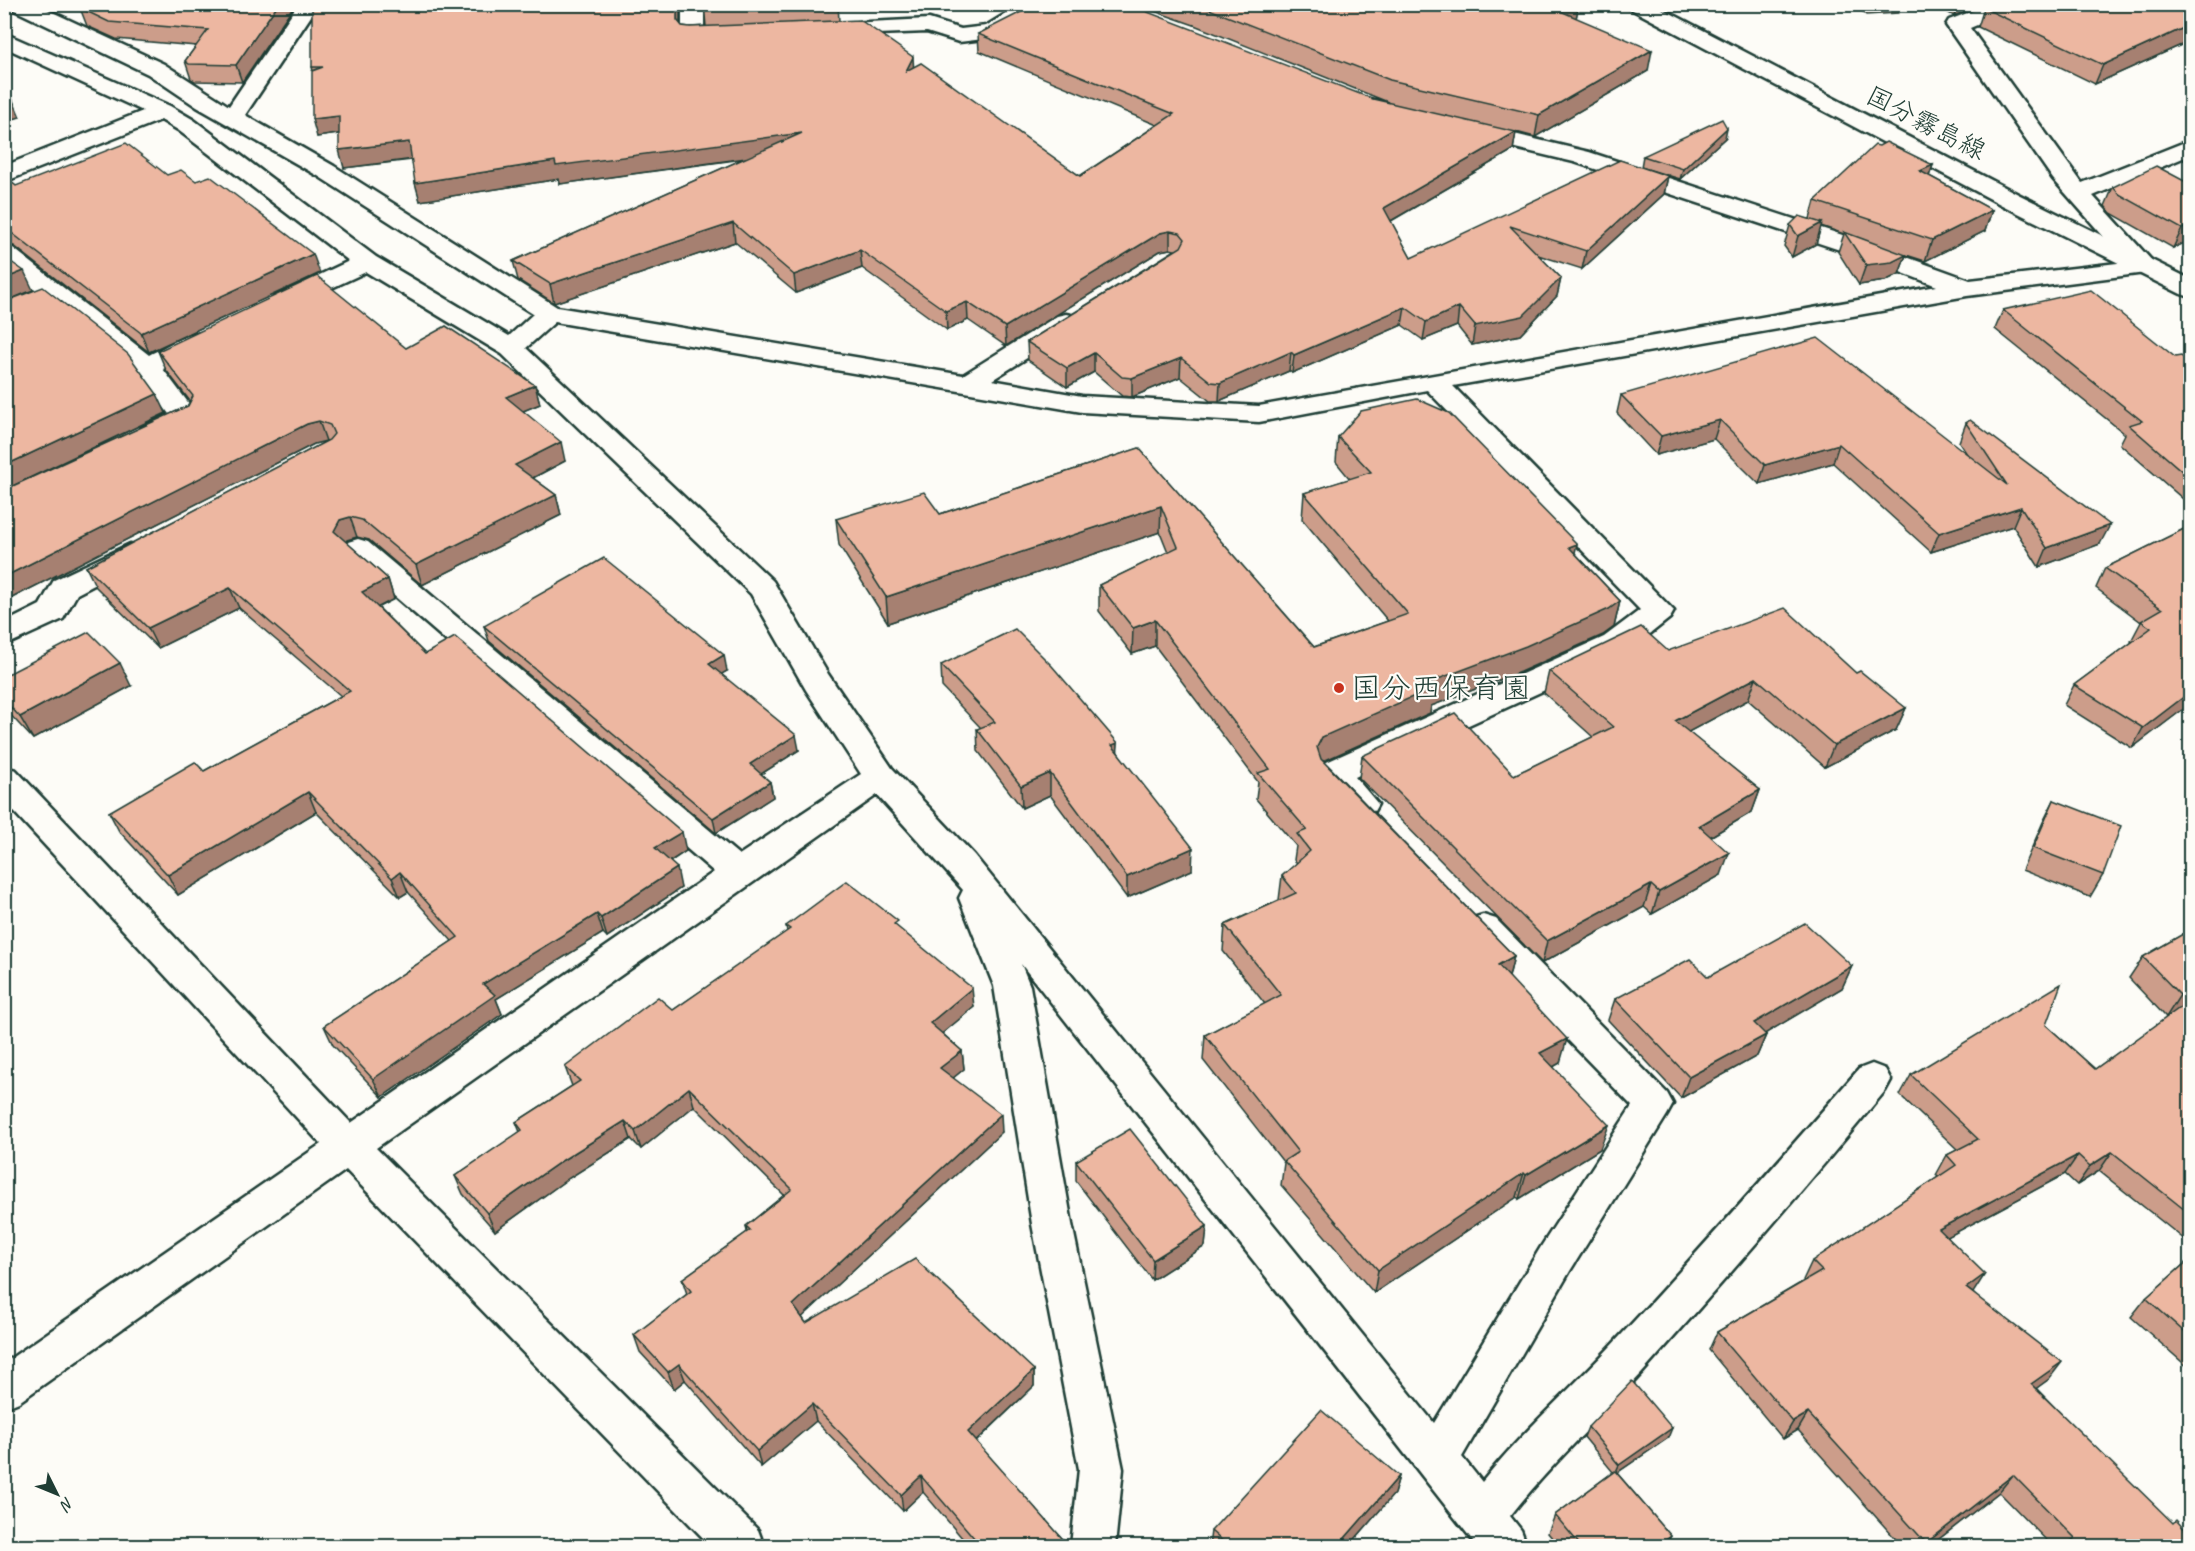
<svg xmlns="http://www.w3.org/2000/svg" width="2195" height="1551" viewBox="0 0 2195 1551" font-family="Caveat,'Klee One',sans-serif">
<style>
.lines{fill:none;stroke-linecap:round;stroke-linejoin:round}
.minor-casing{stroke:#1f3d34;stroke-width:5}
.major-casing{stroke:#1f3d34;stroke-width:5}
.minor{fill:#fdfcf7;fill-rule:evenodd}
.major{fill:#fdfcf7;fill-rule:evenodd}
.wall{fill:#cc9d8a;stroke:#1f3d34;stroke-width:1.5}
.shaded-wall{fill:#a68071;stroke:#1f3d34;stroke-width:1.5}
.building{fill:#edb7a1;stroke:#1f3d34;stroke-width:1.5}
.poi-dot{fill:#c8321e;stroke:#fdfcf7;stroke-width:2}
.labels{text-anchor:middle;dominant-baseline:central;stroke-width:4.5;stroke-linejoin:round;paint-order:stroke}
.far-street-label{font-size:26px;fill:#1f3d34;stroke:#fdfcf7}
.poi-label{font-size:30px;fill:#1f3d34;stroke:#fdfcf7;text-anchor:start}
</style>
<rect width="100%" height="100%" fill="#fdfcf7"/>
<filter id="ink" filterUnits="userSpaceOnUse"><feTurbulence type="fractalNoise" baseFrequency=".0167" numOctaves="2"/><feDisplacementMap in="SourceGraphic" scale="12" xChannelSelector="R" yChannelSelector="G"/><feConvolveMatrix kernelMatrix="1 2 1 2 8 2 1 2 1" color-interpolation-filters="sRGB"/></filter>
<g filter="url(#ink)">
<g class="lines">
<defs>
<g id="minor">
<path d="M7,4H35L164,64L229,106L298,4H319L245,115L334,166L557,307L963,375L1057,316L1066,314L1075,316L1079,322L1075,328L992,380L1082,396L1259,406L1937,286L1858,256L1574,162L1464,136L1460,131L1464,126L1472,124L1589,152L1876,246L1970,280L2126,262L2053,179L1946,25L1949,20L1991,4H2021L2018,8L1970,28L2082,183L2190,140V155L2093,196L2153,262L2157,267L2153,272L1967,296L1453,386L1674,611L1670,618L1626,653L1355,777L1378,804L1373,813C1348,820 1327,795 1316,774L1320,765L1604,637L1640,610L1427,390L1259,422L1082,412L555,322L526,348L773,581L828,674L892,768L974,855L1434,1423L1542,1245L1632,1106L1470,939L1465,929L1470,919L1483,915L1496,919L1667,1093L1673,1104L1667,1115L1570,1271L1462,1457L1482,1482C1521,1433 1568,1392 1610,1347C1695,1256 1777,1163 1859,1069L1872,1064L1885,1069L1891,1080L1885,1091C1806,1187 1725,1280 1642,1373C1598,1421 1550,1465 1510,1516L1521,1530L1527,1546H1477L1021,964L1030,986L1072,1224L1123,1469L1115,1546H1071L1079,1469L1032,1224L994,986L959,898L963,890L877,795L376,1148L758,1530L764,1546H711L346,1170L19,1402L4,1408V1363L321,1144L4,801V767L16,770L351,1123L714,872L348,556L343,549L348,542L358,539L368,542L739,855L861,774L806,690L751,594L502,354L366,272L293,306L284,309L275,306L271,301L275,296L349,261L178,130L161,120L4,182V166L143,111L4,47V33L170,106L194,120L376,257L509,336L533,314L318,176L197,107L148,74L10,8Z"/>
<path d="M682,4H704V29L737,30L740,35L737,40L685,41L682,36Z"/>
<path d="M1022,4H1048L1000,37L959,42L927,32L828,36L820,35L817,30L820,25L828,24L929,19L961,29L986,26Z"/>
<path d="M4,246L13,248L149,355C168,346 192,329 212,334L216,340L212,346L163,369L199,417C189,432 159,443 142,439L138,433L142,427L169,414L138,372L4,266Z"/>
<path d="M130,544L140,547L145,554L140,561L77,594L63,619L4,646V623L40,605L54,580Z"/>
</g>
<path id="major" d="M1626,4H1653L2020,195L2190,279V297L2181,294L2002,205L1629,8Z"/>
</defs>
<use href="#minor" class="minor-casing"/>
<use href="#major" class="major-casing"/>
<use href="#minor" class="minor"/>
<use href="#major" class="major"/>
</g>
<g class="wall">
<path d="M91,4H295L242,82L195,81L191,79L185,61L196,46L116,39L87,26L80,8Z"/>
<path d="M704,4H838L839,21L913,67L1080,176L1157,125L979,51L978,34L1040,10L1388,102L1194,25L1134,4H1579L1576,18L1648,71L1535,137L1516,132L1513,150L1391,221L1411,258L1668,176L1664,194L1582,269L1538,255L1561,278L1557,296L1520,335L1472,345L1457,326L1423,340L1402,325L1292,373L1289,371L1219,401H1210L1180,377L1132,397L1122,396L1094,372L1067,387L1028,360L1027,342L1175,250L1170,249L1160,251L1006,346L968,320L947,330L862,268L796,293L735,242L554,303L518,280L513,261L743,159L560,184L559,179L420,201L412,160L344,168L339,134L317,137L313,71L312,67L680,23L682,26L690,27L706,26Z"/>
<path d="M1845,4H1901L1898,13L1866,15L1858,7Z"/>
<path d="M1932,4H1983L1954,16Z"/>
<path d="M2190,4V41L2095,84L1978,27L1984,8Z"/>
<path d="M1725,138L1680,179L1641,167L1643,156Z"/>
<path d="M1933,165L1929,176L1992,210L1985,231L1925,261L1906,255L1899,274L1885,281L1859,285L1838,252L1844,234L1821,226L1816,244L1792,257L1784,246L1790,225L1810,219L1815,201Z"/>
<path d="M167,175L320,273L149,352L14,246L4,245V176L16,186Z"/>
<path d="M2190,184V243L2187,242L2173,248L2111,213L2105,206L2113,187Z"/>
<path d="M4,257L33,290L17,297L166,413L16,485L188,406L190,401L166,370L158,351L406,348L535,385L540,404L523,411L565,461L533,478L556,495L561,515L422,585L369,540L357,537L347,540L346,542L388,579L394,599L378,607L425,654L686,851L670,862L681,888L607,937L603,933L496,999L502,1014L382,1097L333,1045L324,1026L452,941L408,892L400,897L316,812L178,895L119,831L109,812L204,771L341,696L239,608L158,648L96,587L86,567L327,441H326L314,444L4,602Z"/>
<path d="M2003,310L2175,357L2190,363V505L2120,444L2125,434L1995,329Z"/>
<path d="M1621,395L1967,454L1959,442L1966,423L2100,544L2039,567L2013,526L1931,552L1833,463L1759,484L1714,439L1656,455L1617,413Z"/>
<path d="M1338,437L1575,553L1620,601L1614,627L1603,635L1520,672L1431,706L1430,713L1324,761L1514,956L1509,977L1560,1063L1553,1067L1600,1149L1519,1199L1517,1197L1374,1293L1281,1185L1284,1163L1203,1060L1205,1035L1265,1004L1223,951L1225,925L1279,900L1282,876L1297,863L1294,860L1296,846L1256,799L1258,782L1155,646L1132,654L1099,611V585L1168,552L1160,532L888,623L839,545L836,519L940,514L1139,448L1314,647L1388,621L1302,519L1304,493L1350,479L1336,462Z"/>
<path d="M2190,526V704L2132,748L2064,705L2074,685L2132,642L2131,641L2141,622L2096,588L2105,568Z"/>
<path d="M484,626L727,671L721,674L799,750L761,774L770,782L773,797L716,833L489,641Z"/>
<path d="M1668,651L1856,673L1906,708L1896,730L1825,767L1748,700L1688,732L1760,790L1752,812L1710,837L1721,875L1652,914L1644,907L1542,963L1359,778L1362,756L1514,775L1593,737L1544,693L1549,671Z"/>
<path d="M941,665L1118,743L1117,751L1192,870L1127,898L1050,795L1022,808L978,751L977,729L981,728L942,687Z"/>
<path d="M4,676L131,686L33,739L4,708Z"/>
<path d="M2054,800L2103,875L2090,897L2022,870L2043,822Z"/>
<path d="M786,926L898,928L974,1007L942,1033L962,1051L964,1069L953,1078L1002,1132L802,1317L806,1323L1034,1370V1386L976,1442L1069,1546H969L923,1492L903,1511L816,1421L761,1467L685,1380L674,1389L640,1352L634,1335L687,1294L682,1279L747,1232L746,1226L784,1195L694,1106L641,1149L631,1139L569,1178L495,1231L463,1194L455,1176L520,1132L516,1122L572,1086L565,1067L673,1010L787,932Z"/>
<path d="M2190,930L2187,1006L2190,1010V1244L2099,1171L2077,1185L2065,1174L1947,1237L1973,1293L2049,1379L2036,1388L2190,1546H2052L1999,1492L1930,1546H1902L1798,1430L1783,1439L1709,1350L1717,1332L1804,1281L1803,1280L1812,1261L1938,1177L1936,1175L1947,1155L1958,1150L1900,1095L1911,1075L2046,1025L2095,1069L2172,1014L2166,1017L2129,978L2143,957Z"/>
<path d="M1852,966L1842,988L1764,1034L1766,1035L1757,1056L1681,1098L1608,1020L1615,999L1708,977Z"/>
<path d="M1076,1161L1207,1226L1205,1246L1152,1280L1076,1181Z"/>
<path d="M2190,1259V1369L2131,1317L2146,1298Z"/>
<path d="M1588,1427L1668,1438L1617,1473L1671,1536L1665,1546H1559L1548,1533L1555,1515L1613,1472L1584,1437Z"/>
<path d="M1399,1476L1394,1494L1349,1546H1209L1211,1531Z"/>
</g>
<g class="shaded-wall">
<path d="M278,4H295L242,82L236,65Z"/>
<path d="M677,4H680V37L677,20Z"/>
<path d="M1542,4H1579L1576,19Z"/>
<path d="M1958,4H1983L1954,16Z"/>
<path d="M2190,25V41L2095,84L2103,65Z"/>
<path d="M1652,50L1648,71L1535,137L1539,115Z"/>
<path d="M913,57L914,74L906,71Z"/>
<path d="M12,98L20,117L4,122V101Z"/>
<path d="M339,116L344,133L317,137L312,119Z"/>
<path d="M1727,128L1725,138L1680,179L1683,169Z"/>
<path d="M1516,132L1513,150L1382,226L1384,208Z"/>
<path d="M802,133L804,150L560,184L559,179L420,201L415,183L555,161Z"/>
<path d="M409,142L414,159L344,168L339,150Z"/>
<path d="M1933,165L1926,185L1920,171Z"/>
<path d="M1668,176L1664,194L1582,269L1586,251Z"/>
<path d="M1992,210L1985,231L1925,261L1932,240Z"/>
<path d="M733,223L735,242L554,303L550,284Z"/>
<path d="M1822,223L1816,244L1792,257L1798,236Z"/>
<path d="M2190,225V235L2187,242L2173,248L2182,229Z"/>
<path d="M1170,231V249L1160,251L1006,346L1005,327L1160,233Z"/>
<path d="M860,250L862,268L796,293L794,275Z"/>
<path d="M313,254L320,273L149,352L141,333Z"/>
<path d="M1906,255L1899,274L1885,281L1859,285L1866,265Z"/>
<path d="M24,271L33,290L4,302V279Z"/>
<path d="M1561,278L1557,296L1520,335L1472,345L1475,326Z"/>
<path d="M967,302L968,320L947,330L946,311Z"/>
<path d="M1405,307L1402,325L1292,373L1294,355Z"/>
<path d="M1459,307L1457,326L1423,340L1426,322Z"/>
<path d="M1291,352L1289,371L1219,401L1220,383Z"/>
<path d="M1094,353V372L1067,387V368Z"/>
<path d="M1181,358L1180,377L1132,397V378Z"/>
<path d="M535,385L540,404L511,416L506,397Z"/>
<path d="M157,394L166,413L4,490V466Z"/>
<path d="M1720,420L1714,439L1656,455L1661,436Z"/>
<path d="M319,421L326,441L314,444L4,602V577L307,424Z"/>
<path d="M561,442L565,461L521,484L515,465Z"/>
<path d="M1839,444L1833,463L1759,484L1765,465Z"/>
<path d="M556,495L561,515L422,585L416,565Z"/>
<path d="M1161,506L1160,532L888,623L886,597Z"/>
<path d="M2021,507L2013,526L1931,552L1939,533Z"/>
<path d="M350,517L357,537L347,540L341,550L334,531L340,520Z"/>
<path d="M2110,525L2100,544L2039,567L2047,548Z"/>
<path d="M1577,544L1571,570L1569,547Z"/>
<path d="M388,579L394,599L369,612L362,592Z"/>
<path d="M230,588L239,608L158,648L148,628Z"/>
<path d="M1620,601L1614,627L1603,635L1520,672L1431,706L1430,713L1319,763L1317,747L1322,737L1430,682Z"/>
<path d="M1155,620V646L1132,654L1133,628Z"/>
<path d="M724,655L727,671L712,680L709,664Z"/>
<path d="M120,663L131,686L33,739L20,717Z"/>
<path d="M1756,678L1748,700L1668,743L1675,721Z"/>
<path d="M2190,692V704L2132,748L2143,728Z"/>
<path d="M1906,708L1896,730L1825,767L1834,745Z"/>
<path d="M796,735L799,750L753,779L750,764Z"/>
<path d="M1118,743L1117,765L1112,745Z"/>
<path d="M1050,773V795L1022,808L1021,786Z"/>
<path d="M770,782L773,797L716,833L713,818Z"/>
<path d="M1760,790L1752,812L1691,848L1699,826Z"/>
<path d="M308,792L316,812L178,895L168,875Z"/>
<path d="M682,832L686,851L660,868L655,848Z"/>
<path d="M1193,848L1192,870L1127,898V877Z"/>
<path d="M1729,853L1721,875L1652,914L1659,892Z"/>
<path d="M677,868L681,888L607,937L601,918Z"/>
<path d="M400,872L408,892L400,897L392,878Z"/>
<path d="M1651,885L1644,907L1542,963L1547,941Z"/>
<path d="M597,914L603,933L496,999L502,1014L382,1097L373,1079L483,984Z"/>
<path d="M1514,956L1508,981L1498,965Z"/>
<path d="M1852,966L1842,988L1746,1045L1754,1023Z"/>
<path d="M972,988L974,1007L932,1042L930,1023Z"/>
<path d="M2190,990V1005L2166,1017L2180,995Z"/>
<path d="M1766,1035L1757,1056L1681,1098L1689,1077Z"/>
<path d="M1567,1039L1560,1063L1533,1078L1540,1053Z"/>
<path d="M962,1051L964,1069L942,1087L940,1068Z"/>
<path d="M689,1088L694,1106L641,1149L635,1131Z"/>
<path d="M1001,1114L1002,1132L797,1322L793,1305Z"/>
<path d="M625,1121L631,1139L569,1178L495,1231L487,1213L563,1160Z"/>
<path d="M1609,1125L1600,1149L1519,1199L1526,1175Z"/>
<path d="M2112,1152L2099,1171L2077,1185L2090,1166Z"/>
<path d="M2078,1155L2065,1174L1927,1248L1939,1229Z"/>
<path d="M1524,1173L1517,1197L1374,1293L1378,1270Z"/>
<path d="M1207,1226L1205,1246L1152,1280L1153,1260Z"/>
<path d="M1985,1274L1973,1293L1966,1288Z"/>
<path d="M2062,1362L2049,1379L2018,1402L2031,1384Z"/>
<path d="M679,1364L685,1380L674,1389L668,1372Z"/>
<path d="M1034,1370V1386L969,1448L968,1432Z"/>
<path d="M812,1404L816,1421L761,1467L757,1451Z"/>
<path d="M1808,1413L1798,1430L1783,1439L1793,1422Z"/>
<path d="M1672,1428L1668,1438L1615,1474L1619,1465Z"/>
<path d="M2013,1475L1999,1492L1930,1546H1924L1926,1543Z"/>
<path d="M921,1476L923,1492L903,1511L901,1495Z"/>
<path d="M1399,1476L1394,1494L1349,1546H1338Z"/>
<path d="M1671,1536L1665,1546H1657Z"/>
</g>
<g class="building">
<path d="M91,4H278L236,65L189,64L185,61L208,30L109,22L80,8Z"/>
<path d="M312,4H677V20L682,26L690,27L860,20L913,57L906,71L921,63L1080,176L1174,114L978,34L1031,7L1040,10L1057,4H1127L1373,99L1516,132L1384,208L1411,258L1620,160L1668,176L1586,251L1510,226L1561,278L1523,316L1475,326L1459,307L1426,322L1405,307L1294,355L1291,352L1220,383L1211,382L1181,358L1132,378L1122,377L1094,353L1067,368L1027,342L1181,247L1185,239L1180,233L1170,231L1160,233L1005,327L967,302L946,311L860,250L794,275L733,223L550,284L513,261L802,133L556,166L555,161L415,183L409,142L339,150V116L312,119V71L323,67H312Z"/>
<path d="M704,4H819L704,10Z"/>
<path d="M1196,4H1544L1652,50L1539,115L1390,80Z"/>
<path d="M1993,4H2190V25L2103,65L1984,8Z"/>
<path d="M4,93L12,98L4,101Z"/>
<path d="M1722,119L1727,128L1683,169L1643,156Z"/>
<path d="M1886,142L1933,165L1920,171L1992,210L1932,240L1815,201L1875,145L1879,146Z"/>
<path d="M126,143L167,175L181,170L196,181L210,176L313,254L141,333L4,227V176L16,186Z"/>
<path d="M2156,166L2190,184V225L2182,229L2119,194L2113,187Z"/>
<path d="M1799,216L1822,223L1798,236L1790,225Z"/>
<path d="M1844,232L1863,239L1906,255L1892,262L1866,265Z"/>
<path d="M4,257L24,271L4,279Z"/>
<path d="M317,276L406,348L446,326L535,385L506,397L561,442L515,465L556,495L416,565L362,520L350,517L340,520L334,531L388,579L362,592L425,654L455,637L682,832L655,848L677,868L601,918L597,914L483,984L495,995L373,1079L324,1026L458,937L400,872L392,878L308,792L168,875L109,812L195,762L204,771L350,691L230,588L148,628L86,567L329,440L334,434L330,425L319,421L307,424L4,577V490L188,406L193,396L158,351Z"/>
<path d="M43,287L128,354L157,394L4,466V302Z"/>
<path d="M2091,290L2175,357L2181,356L2190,363V478L2129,425L2142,421L2003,310Z"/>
<path d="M1818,338L2007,485L1966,423L1970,420L2110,525L2047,548L2021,507L1939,533L1839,444L1765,465L1720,420L1661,436L1621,395Z"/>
<path d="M1417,399L1449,413L1577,544L1569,547L1620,601L1609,609L1526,646L1430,682L1435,687L1322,737L1317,747L1321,759L1514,956L1498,965L1567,1039L1540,1053L1609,1125L1526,1175L1524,1173L1378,1270L1284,1161L1298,1152L1205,1035L1281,995L1225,925L1296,893L1282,876L1310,851L1297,834L1307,830L1258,773L1270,769L1155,620L1133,628L1099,585L1178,547L1161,506L886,597L836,519L924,492L940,514L1139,448L1314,647L1408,614L1304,493L1371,472L1338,437L1361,411Z"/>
<path d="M2190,526V692L2143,728L2074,685L2151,628L2141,621L2162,609L2105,568Z"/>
<path d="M604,558L724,655L709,664L796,735L750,764L770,782L713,818L484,626Z"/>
<path d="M1785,608L1856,673L1860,671L1906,708L1834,745L1756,678L1675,721L1760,790L1699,826L1729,853L1659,892L1651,885L1547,941L1362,756L1455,713L1514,775L1613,727L1549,671L1641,627L1668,651Z"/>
<path d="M1015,629L1052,666L1118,743L1112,745L1193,848L1127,877L1050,773L1021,786L977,729L995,722L941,665Z"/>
<path d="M89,632L120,663L20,717L4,700V676Z"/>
<path d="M2054,800L2121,826L2103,875L2033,848Z"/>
<path d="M847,881L898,921L894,924L972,988L930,1023L962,1051L940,1068L1001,1114L793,1305L806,1323L915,1259L1034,1370L968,1432L1069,1546H981L921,1476L901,1495L812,1404L757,1451L679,1364L668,1372L634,1335L691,1291L682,1279L750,1230L746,1226L792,1189L689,1088L635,1131L625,1121L563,1160L487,1213L455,1176L522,1130L516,1122L580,1081L565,1067L658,997L673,1010L790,929L786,926Z"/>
<path d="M1805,923L1852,966L1754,1023L1766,1035L1689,1077L1615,999L1690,959L1708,977Z"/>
<path d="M2190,930V990L2180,995L2143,957Z"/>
<path d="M2061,984L2046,1025L2095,1069L2185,1004L2190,1010V1214L2112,1152L2090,1166L2078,1155L1939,1229L1985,1274L1966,1288L2062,1362L2031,1384L2173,1523L2176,1520L2190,1535V1546H2064L2075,1538L2013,1475L1926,1543L1808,1413L1793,1422L1717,1332L1822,1271L1812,1261L1956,1165L1947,1155L1978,1139L1911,1075Z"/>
<path d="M1130,1129L1207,1226L1153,1260L1076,1161Z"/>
<path d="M2190,1259V1337L2146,1298Z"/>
<path d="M1632,1381L1672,1428L1619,1465L1588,1427Z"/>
<path d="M1321,1410L1399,1476L1338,1546H1228L1211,1531Z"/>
<path d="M1615,1471L1671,1536L1657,1546H1581L1555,1515Z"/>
</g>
</g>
<circle class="poi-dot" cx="1339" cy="688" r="6"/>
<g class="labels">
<g class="far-street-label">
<text transform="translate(1926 123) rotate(27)">国分霧島線</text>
</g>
<g class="poi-label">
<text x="1351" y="688">国分西保育園</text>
</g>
</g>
<rect width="2195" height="1551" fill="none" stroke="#fdfcf7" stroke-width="24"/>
<rect x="12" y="12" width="2171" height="1527" fill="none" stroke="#1f3d34" stroke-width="2" filter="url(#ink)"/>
<g transform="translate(57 1494) rotate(133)" stroke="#fdfcf7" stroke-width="4.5" paint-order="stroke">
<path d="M0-4.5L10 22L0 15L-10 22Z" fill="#1f3d34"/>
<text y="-9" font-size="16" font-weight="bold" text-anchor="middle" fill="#1f3d34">N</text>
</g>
</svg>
